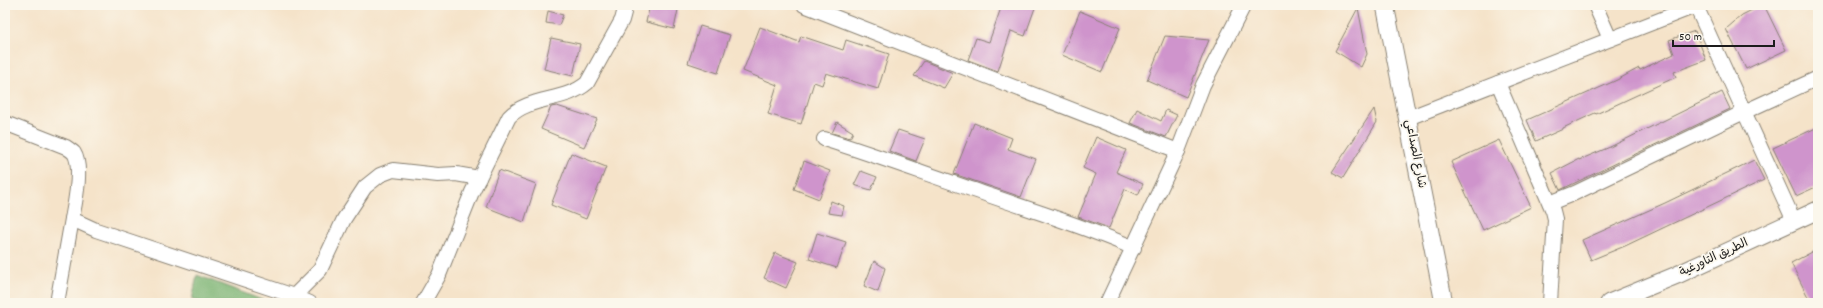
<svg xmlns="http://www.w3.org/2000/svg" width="1823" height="308" viewBox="0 0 1823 308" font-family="Dekko,'Playpen Sans Arabic',sans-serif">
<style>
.forest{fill:#7ab372;stroke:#4b6847}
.building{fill:#cf94cc}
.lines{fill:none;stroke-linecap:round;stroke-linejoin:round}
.minor-casing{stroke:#888072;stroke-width:16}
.tertiary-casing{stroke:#888072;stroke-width:19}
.minor{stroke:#fff;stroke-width:14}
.tertiary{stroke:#fff;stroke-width:17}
.labels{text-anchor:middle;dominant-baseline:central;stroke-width:3.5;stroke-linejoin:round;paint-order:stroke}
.street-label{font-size:12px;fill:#1c1c1c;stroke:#fbf7ec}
</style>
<rect width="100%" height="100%" fill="#fbf7ec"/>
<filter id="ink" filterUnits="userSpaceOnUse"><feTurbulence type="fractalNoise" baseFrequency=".025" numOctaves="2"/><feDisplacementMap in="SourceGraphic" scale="8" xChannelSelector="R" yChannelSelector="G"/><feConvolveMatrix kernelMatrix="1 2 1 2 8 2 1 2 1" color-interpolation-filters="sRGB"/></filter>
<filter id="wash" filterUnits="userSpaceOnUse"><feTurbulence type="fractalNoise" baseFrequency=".012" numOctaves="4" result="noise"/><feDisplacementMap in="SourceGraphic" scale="16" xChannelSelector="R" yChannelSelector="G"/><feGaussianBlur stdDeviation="0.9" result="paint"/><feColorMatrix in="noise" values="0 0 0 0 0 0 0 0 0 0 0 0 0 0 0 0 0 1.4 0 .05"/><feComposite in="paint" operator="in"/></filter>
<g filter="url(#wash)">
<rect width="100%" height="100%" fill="#f5e3c9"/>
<path class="forest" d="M197,275L270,303H207L192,300Z"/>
<g id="blocks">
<g class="building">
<path d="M650,5H679L674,29L646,22Z"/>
<path d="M1002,5H1036L1025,36L1011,31L998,71L968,60L976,38L989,42Z"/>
<path d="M1762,5H1764L1786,50L1746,69L1726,29L1742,15Z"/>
<path d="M1358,8L1367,54L1361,67L1335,51Z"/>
<path d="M548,11L563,15L559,25L546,23Z"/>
<path d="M1080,11L1120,28L1102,72L1062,55Z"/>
<path d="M700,26L730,35L718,73L688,63Z"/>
<path d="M760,27L799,42L801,36L843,50L846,40L889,54L878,89L826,73L822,85L814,82L801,124L768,114L777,85L743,71Z"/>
<path d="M1695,31L1706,60L1674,72L1676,77L1596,114L1595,113L1563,128V129L1536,141L1527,120L1617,80L1639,68L1640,70L1674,54L1669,40Z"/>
<path d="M1165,36L1209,40L1186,97L1147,80Z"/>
<path d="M551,38L580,44L573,76L544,69Z"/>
<path d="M924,61L953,73L944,88L914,76Z"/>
<path d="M1722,92L1730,109L1560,190L1552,173L1579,159V160L1610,147Z"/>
<path d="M557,106L597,119L584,147L541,129L551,107Z"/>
<path d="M1137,109L1161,121L1166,110L1177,115L1166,137L1130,123Z"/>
<path d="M1374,109L1377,122L1343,178L1332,172Z"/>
<path d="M837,122L853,132L850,138L832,133Z"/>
<path d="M974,123L1012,138L1008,149L1036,159L1021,197L954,174Z"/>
<path d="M1818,127V186L1796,196L1773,148Z"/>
<path d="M898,130L925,139L916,161L889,151Z"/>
<path d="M1096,137L1126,150L1116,172L1143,184L1138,195L1125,189L1109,228L1078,217L1096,174L1083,168Z"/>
<path d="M1499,140L1531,207L1483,230L1451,162Z"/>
<path d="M571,153L606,167L586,219L551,205Z"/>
<path d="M1754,160L1764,180L1625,246L1591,260L1582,240L1665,203Z"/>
<path d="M804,161L830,171L819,199L794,189Z"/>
<path d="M499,170L536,184L524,222L486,207Z"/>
<path d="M861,171L877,177L871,190L854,185Z"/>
<path d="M831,201L844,206L842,215L828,213Z"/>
<path d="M817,233L846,242L837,268L809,259Z"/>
<path d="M1818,249V303H1811L1791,263Z"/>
<path d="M775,253L798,262L786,288L764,278Z"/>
<path d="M874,261L885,268L878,292L864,286Z"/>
</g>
</g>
</g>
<g filter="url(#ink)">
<use href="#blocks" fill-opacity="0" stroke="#888072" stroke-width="1"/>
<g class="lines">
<defs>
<g id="minor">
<path d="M804,5L1178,151"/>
<path d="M1595,5L1610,39"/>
<path d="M1696,6L1794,221"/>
<path d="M1498,83L1553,211L1555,219L1550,303"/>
<path d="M1408,118L1698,5"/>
<path d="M5,123L66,147C69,149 72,151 74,153C83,167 75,203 72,219L96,230L294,296L310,303"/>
<path d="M824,139C875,155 924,173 974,190C1027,209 1082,225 1134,248"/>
<path d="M1550,203L1575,193L1744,112L1818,78"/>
<path d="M294,296L320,270L344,219L365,187L380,175L393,170L438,175L456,174L479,178"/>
<path d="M57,303L72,219"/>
<path d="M423,303L439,275L472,192L509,117C529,96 565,102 587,83L622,20L626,5"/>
<path d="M1107,303L1178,151L1203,85L1244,5"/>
</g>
<g id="tertiary">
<path d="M1385,5L1444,303"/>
<path d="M1609,303L1677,275L1818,210"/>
</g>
</defs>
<use href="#minor" class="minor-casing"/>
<use href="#tertiary" class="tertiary-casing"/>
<use href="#minor" class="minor"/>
<use href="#tertiary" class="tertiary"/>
</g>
</g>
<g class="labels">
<g class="street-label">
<text transform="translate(1415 154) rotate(79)">شارع الصداعي</text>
<text transform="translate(1714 258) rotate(-25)">الطريق التاورغية</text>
</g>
</g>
<rect width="1823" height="308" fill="none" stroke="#fbf7ec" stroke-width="20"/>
<path d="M1673 40v6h101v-6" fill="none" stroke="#1c1c1c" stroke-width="2"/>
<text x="1679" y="40" font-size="12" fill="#1c1c1c" stroke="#fbf7ec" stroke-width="3" paint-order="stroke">50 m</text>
</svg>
